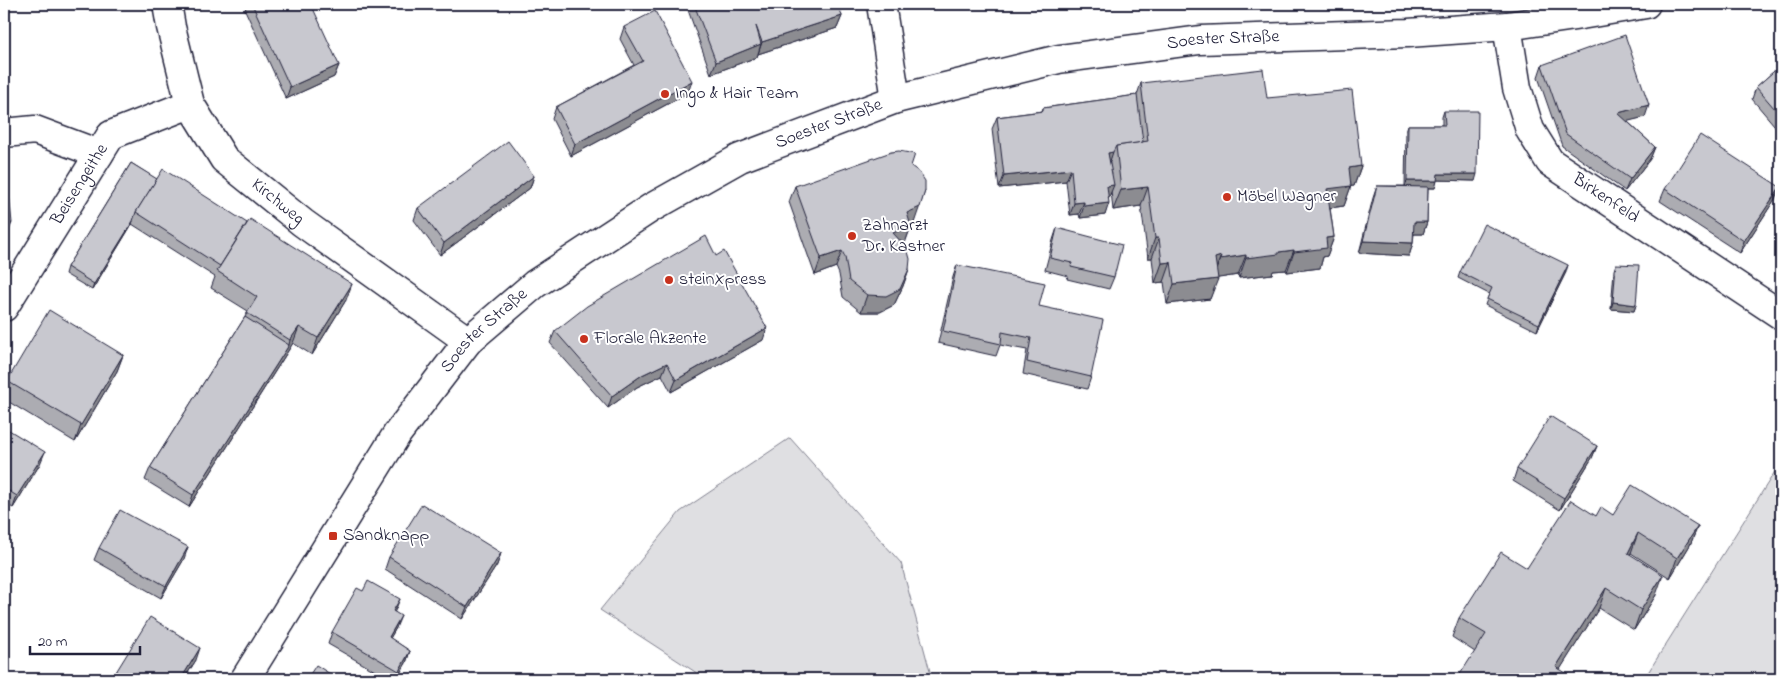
<svg xmlns="http://www.w3.org/2000/svg" width="1785" height="683" viewBox="0 0 1785 683" font-family="'Indie Flower',sans-serif">
<style>
.green{fill:#dfdfe2;stroke:#80808e}
.lines{fill:none;stroke-linecap:round;stroke-linejoin:round}
.minor-casing{stroke:#22223b;stroke-width:31}
.minor{stroke:#fff;stroke-width:28}
.wall{fill:#acacb2;stroke:#22223b}
.shaded-wall{fill:#8c8c91;stroke:#22223b}
.building{fill:#c8c8cf;stroke:#22223b}
.poi-dot{fill:#c8321e;stroke:#fff;stroke-width:2}
.labels{text-anchor:middle;dominant-baseline:central;stroke-width:4;stroke-linejoin:round;paint-order:stroke}
.street-label{font-size:18px;fill:#22223b;stroke:#fff}
.poi-label{font-size:18px;fill:#22223b;stroke:#fff;text-anchor:start}
</style>
<rect width="100%" height="100%" fill="#fff"/>
<filter id="ink" filterUnits="userSpaceOnUse"><feTurbulence type="fractalNoise" baseFrequency=".02" numOctaves="2"/><feDisplacementMap in="SourceGraphic" scale="10" xChannelSelector="R" yChannelSelector="G"/><feConvolveMatrix kernelMatrix="1 2 1 2 8 2 1 2 1" color-interpolation-filters="sRGB"/></filter>
<g filter="url(#ink)">
<g class="green">
<path d="M790,438L901,563L932,679H706L600,610L680,512Z"/>
<path d="M1781,462V679H1644Z"/>
</g>
<g class="lines">
<defs>
<g id="minor">
<path id="s1" d="M167,4L171,27L190,104L224,159L303,223L468,341"/>
<path d="M881,4L896,99"/>
<path id="s2" d="M1507,26L1517,88L1530,130L1550,162L1781,315"/>
<path d="M4,133L35,130L99,154"/>
<path id="s3" d="M4,307L111,135L190,104"/>
<path id="s4" d="M245,679L397,434L468,341L535,284L651,208L740,158L896,99L1059,59L1200,40L1408,33L1507,26L1575,16L1646,4"/>
</g>
</defs>
<use href="#minor" class="minor-casing"/>
<use href="#minor" class="minor"/>
</g>
<g class="wall">
<path d="M247,4H252L339,65L334,77L286,99L245,10Z"/>
<path d="M690,4H838L842,16L837,28L758,54L757,57L711,74L688,10Z"/>
<path d="M624,27L688,93L571,156L552,119L556,107L634,65L620,39Z"/>
<path d="M1542,65L1645,117L1627,121L1655,147L1650,159L1625,191L1562,146L1538,77Z"/>
<path d="M1781,65V131L1780,132L1752,99L1756,87Z"/>
<path d="M1141,83L1267,98L1361,166L1354,186H1351L1344,206L1330,208L1334,237L1327,256L1323,257L1320,268L1287,272L1286,270L1273,271L1272,274L1239,278L1238,275L1217,278L1210,299L1167,304L1164,282L1155,283L1152,258H1148L1141,206L1113,210L1111,191L1109,197L1105,215L1080,218L1079,214L1070,215L1066,181L999,188L992,129L997,117L1042,111L1043,108L1137,95Z"/>
<path d="M1444,111L1475,181L1437,180L1435,188H1428L1427,222L1423,234H1414L1413,243L1409,256L1359,253L1373,198L1377,186H1405L1406,131L1408,125H1442V117Z"/>
<path d="M131,163L346,300L312,355L293,343L189,507L145,480L150,468L245,317L248,311L211,288L215,277L132,224L92,290L65,274L67,267Z"/>
<path d="M911,166L914,223L911,225V226L905,243L903,244L909,269L903,286L894,305L880,312H861L843,297L839,274L836,267L815,275L789,202L795,186Z"/>
<path d="M534,176L530,188L440,255L414,220L418,208Z"/>
<path d="M1665,189L1775,199L1740,253L1660,201Z"/>
<path d="M1057,228L1114,277L1109,289L1067,279L1068,276L1045,270L1053,240Z"/>
<path d="M1616,264L1636,305L1634,311L1611,309L1614,270Z"/>
<path d="M957,265L1039,306L1091,377L1087,389L1023,374L1027,350L1000,345L996,356L938,343L953,277Z"/>
<path d="M1460,272H1566L1537,331L1485,305L1489,294L1458,278Z"/>
<path d="M555,331L763,340L671,392L662,375L637,387L608,408L550,343Z"/>
<path d="M123,355L117,371L75,442L4,399V390L7,381Z"/>
<path d="M4,427L40,464L13,508L4,503Z"/>
<path d="M1597,446L1592,458L1560,510L1513,481L1517,469Z"/>
<path d="M1613,515L1698,526L1690,545L1670,578L1631,553L1630,554L1656,595L1634,630L1599,608L1560,669L1475,652L1452,637L1459,618L1527,568L1596,516Z"/>
<path d="M99,548L184,559L161,598L94,560Z"/>
<path d="M501,553L497,565L462,619L385,569L389,557Z"/>
<path d="M395,612L396,628L390,638L410,651L406,663L397,679H389L328,644L332,632Z"/>
<path d="M196,660L184,679H114L116,672Z"/>
</g>
<g class="shaded-wall">
<path d="M842,16L837,28L758,54L762,42Z"/>
<path d="M761,44L757,57L711,74L716,62Z"/>
<path d="M339,65L334,77L286,99L290,87Z"/>
<path d="M692,81L688,93L571,156L575,144Z"/>
<path d="M1649,105L1645,117L1613,125L1618,113Z"/>
<path d="M1655,147L1650,159L1625,191L1630,179Z"/>
<path d="M1113,152L1109,164L1108,153Z"/>
<path d="M1361,166L1354,186L1346,187L1351,186L1344,206L1320,209L1327,189L1349,168Z"/>
<path d="M1071,169L1066,181L999,188L1004,176Z"/>
<path d="M1438,174H1477L1475,181L1435,180Z"/>
<path d="M534,176L530,188L440,255L444,243Z"/>
<path d="M1407,181H1437L1435,188L1405,187Z"/>
<path d="M1114,185L1109,197L1103,198L1107,186Z"/>
<path d="M1148,187L1141,206L1113,210L1121,190Z"/>
<path d="M1780,187L1775,199L1740,253L1744,241Z"/>
<path d="M925,191L914,223L901,230L911,226L905,243L887,249L893,233L907,213Z"/>
<path d="M1084,202L1079,214L1070,215L1074,203Z"/>
<path d="M1109,203L1105,215L1080,218L1084,206Z"/>
<path d="M133,221L132,224L92,290L94,284Z"/>
<path d="M1414,222H1427L1423,234H1410Z"/>
<path d="M4,223H12L7,235H4Z"/>
<path d="M1334,237L1327,256L1323,257L1320,268L1287,272L1294,252L1326,238Z"/>
<path d="M1155,238H1159L1152,258H1148Z"/>
<path d="M1363,241L1413,243L1409,256L1359,253Z"/>
<path d="M1294,250L1286,270L1273,271L1272,274L1239,278L1246,258L1279,252Z"/>
<path d="M842,251L836,267L815,275L821,258Z"/>
<path d="M1246,255L1238,275L1213,279L1220,259Z"/>
<path d="M1221,256L1213,276L1215,258Z"/>
<path d="M1171,262L1164,282L1155,283L1162,263Z"/>
<path d="M1568,265L1566,272L1537,331L1539,324Z"/>
<path d="M909,269L903,286L894,305L880,312H861L867,295Z"/>
<path d="M1218,279L1210,299L1167,304L1174,284Z"/>
<path d="M352,284L346,300L312,355L318,338Z"/>
<path d="M1613,302L1636,305L1634,311L1611,309Z"/>
<path d="M299,327L293,343L189,507L193,495L289,345L290,340Z"/>
<path d="M767,328L763,340L671,392L676,380Z"/>
<path d="M123,355L117,371L75,442L81,425Z"/>
<path d="M667,363L662,375L637,387L608,408L612,396L642,375Z"/>
<path d="M1597,446L1592,458L1560,510L1564,498Z"/>
<path d="M45,452L40,464L13,508L17,496Z"/>
<path d="M1698,526L1690,545L1670,578L1677,558Z"/>
<path d="M1638,533L1631,553L1621,572L1628,553Z"/>
<path d="M188,547L184,559L161,598L166,586Z"/>
<path d="M501,553L497,565L462,619L467,607Z"/>
<path d="M1663,575L1656,595L1634,630L1641,610Z"/>
<path d="M1606,588L1599,608L1554,679L1556,667Z"/>
<path d="M400,599L395,611L388,623L393,611Z"/>
<path d="M401,616L396,628L384,649L389,637Z"/>
<path d="M200,648L196,660L184,679H181Z"/>
<path d="M410,651L406,663L396,679L399,671Z"/>
</g>
<g class="building">
<path d="M252,4H311L339,65L290,87Z"/>
<path d="M694,4H838L842,16L762,42L756,26L761,44L716,62Z"/>
<path d="M655,11L692,81L575,144L556,107L643,61L624,27Z"/>
<path d="M1625,35L1649,105L1618,113L1655,147L1630,179L1566,134L1542,65Z"/>
<path d="M1781,65V116L1756,87Z"/>
<path d="M1263,69L1267,98L1352,90L1361,166L1349,168L1351,186L1327,189L1334,237L1326,238L1327,248L1294,252V250L1279,252V254L1246,258V255L1220,259L1221,256L1215,258L1218,279L1174,284L1171,262L1162,263L1159,238H1155L1148,187L1121,190L1116,146L1148,141L1141,83Z"/>
<path d="M1137,95L1143,142L1116,146L1113,152L1108,153L1114,185L1107,186L1109,203L1084,206V202L1074,203L1071,169L1004,176L997,117L1043,111V108Z"/>
<path d="M1444,111H1478L1477,174H1438L1437,181H1407L1408,125H1445Z"/>
<path d="M1700,135L1780,187L1744,241L1665,189Z"/>
<path d="M508,141L534,176L444,243L418,208Z"/>
<path d="M899,151L915,154L911,166L919,172L925,181V191L920,207L907,213L911,226L893,233L907,248L910,259L909,269L900,289L886,296L867,295L849,281L845,257L842,251L821,258L795,186L891,152Z"/>
<path d="M131,163L157,179L136,212L133,221L94,284L67,267Z"/>
<path d="M4,164H6L12,223H4Z"/>
<path d="M163,169L247,223L220,266L136,212Z"/>
<path d="M1377,186L1428,187L1427,222H1414L1413,243L1363,241Z"/>
<path d="M250,219L352,284L318,338L299,327L290,340L247,313L257,297L217,271Z"/>
<path d="M1484,224L1568,265L1539,324L1487,299L1492,288L1460,272Z"/>
<path d="M1057,228L1122,245L1114,277L1071,267L1072,263L1050,258Z"/>
<path d="M706,236L716,256L724,251L767,328L676,380L667,363L642,375L612,396L555,331L587,306Z"/>
<path d="M1616,264L1639,265L1636,305L1613,302Z"/>
<path d="M957,265L1045,283L1039,306L1103,320L1091,377L1027,362L1031,338L1002,332L1001,344L943,331Z"/>
<path d="M49,310L123,355L81,425L7,381Z"/>
<path d="M245,317L289,345L193,495L150,468Z"/>
<path d="M1550,416L1597,446L1564,498L1517,469Z"/>
<path d="M4,427L45,452L17,496L4,488Z"/>
<path d="M1632,485L1698,526L1677,558L1638,533L1628,553L1663,575L1641,610L1606,588L1556,667L1576,679H1457L1486,634L1459,618L1501,552L1527,568L1571,500L1596,516L1601,507L1613,515Z"/>
<path d="M422,504L501,553L467,607L389,557Z"/>
<path d="M120,510L188,547L166,586L99,548Z"/>
<path d="M368,581L400,599L393,611L401,616L389,637L410,651L399,671L332,632L357,588L363,591Z"/>
<path d="M150,617L200,648L181,679H127L116,672Z"/>
<path d="M316,665L338,679H307Z"/>
</g>
</g>
<g class="poi-dot">
<circle cx="665" cy="94" r="5"/>
<circle cx="1227" cy="197" r="5"/>
<circle cx="852" cy="236" r="5"/>
<circle cx="669" cy="280" r="5"/>
<circle cx="584" cy="339" r="5"/>
<rect x="328" y="531" width="10" height="10" rx="2.5"/>
</g>
<g class="labels">
<g class="street-label">
<text stroke="none"><textPath href="#s4" startOffset="1234">Soester Straße</textPath></text>
<text stroke="none"><textPath href="#s4" startOffset="829">Soester Straße</textPath></text>
<text stroke="none"><textPath href="#s3" startOffset="144">Beisengeithe</textPath></text>
<text stroke="none"><textPath href="#s2" startOffset="211">Birkenfeld</textPath></text>
<text stroke="none"><textPath href="#s1" startOffset="236">Kirchweg</textPath></text>
<text stroke="none"><textPath href="#s4" startOffset="424">Soester Straße</textPath></text>
</g>
<g class="poi-label">
<text x="675" y="94">Ingo &amp; Hair Team</text>
<text x="1237" y="197">Möbel Wagner</text>
<text x="862" y="226">Zahnarzt<tspan x="862" dy="21">Dr. Kastner</tspan></text>
<text x="679" y="280">steinXpress</text>
<text x="594" y="339">Florale Akzente</text>
<text x="343" y="536">Sandknapp</text>
</g>
</g>
<rect width="1785" height="683" fill="none" stroke="#fff" stroke-width="20"/>
<rect x="10" y="10" width="1765" height="663" fill="none" stroke="#22223b" stroke-width="2" filter="url(#ink)"/>
<path d="M30 646v8h110v-8" fill="none" stroke="#22223b" stroke-width="2.5"/>
<text x="38" y="646" font-size="15" fill="#22223b" stroke="#ffffff" stroke-width="4" paint-order="stroke">20 m</text>
</svg>
